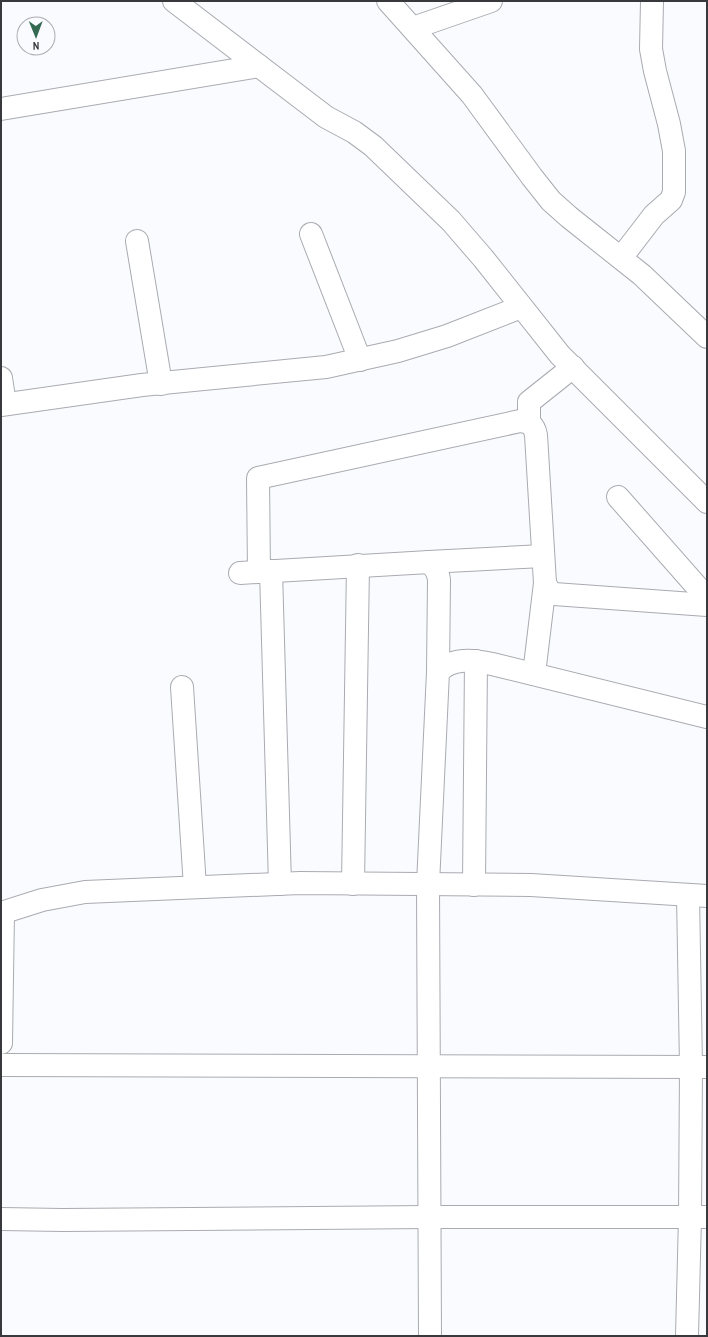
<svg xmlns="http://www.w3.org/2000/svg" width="708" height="1337" viewBox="0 0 708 1337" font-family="'Archivo Narrow',sans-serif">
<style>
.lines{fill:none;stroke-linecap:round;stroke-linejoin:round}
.minor-casing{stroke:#a9abb1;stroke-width:24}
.minor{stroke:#fff;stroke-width:22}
</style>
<rect width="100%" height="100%" fill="#fafbfe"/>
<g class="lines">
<defs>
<g id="minor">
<path d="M174,1L326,117L354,132L373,146L451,221L483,258L560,355L707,502"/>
<path d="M388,1L472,95L532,177L551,201L569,217L642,275L707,337"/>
<path d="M413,28L491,1"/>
<path d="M1,109L259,66"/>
<path d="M311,234L360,360"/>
<path d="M137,241L161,384"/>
<path d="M621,258L654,215L671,200L674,192V151L669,124L655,71L651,49L652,1"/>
<path d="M1,378L5,404"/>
<path d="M1,405L142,385L326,367L398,351L447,336L521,307"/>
<path d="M529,422V402L573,367"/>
<path d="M618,497L707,598"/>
<path d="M429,562L543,556"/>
<path d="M271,571L280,884"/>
<path d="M259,572L258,478L520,421C530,422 534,425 536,435L545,583L549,591L554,594L707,605"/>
<path d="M240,573L429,562C435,568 438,571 439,580L438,672"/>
<path d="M534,674L545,583"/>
<path d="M182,687L195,887"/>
<path d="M353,884L358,565"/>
<path d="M474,885L476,661"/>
<path d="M1,913L42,900L85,892L300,883L531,885L707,896"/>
<path d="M1,1043L3,912"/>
<path d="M1,1065L707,1067"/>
<path d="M1,1219L63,1220L429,1217H707"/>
<path d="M430,1336L428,884L438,672C452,657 474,660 492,664L707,717"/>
<path d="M687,1336L690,1217L691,1067L688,895"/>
</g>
</defs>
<use href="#minor" class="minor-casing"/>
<use href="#minor" class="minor"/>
</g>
<rect width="708" height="1337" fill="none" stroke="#38393c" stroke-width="4"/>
<g transform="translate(36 36) rotate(179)"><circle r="19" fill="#fafbfe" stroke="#acadb0"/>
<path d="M0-3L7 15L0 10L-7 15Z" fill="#326950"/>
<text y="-6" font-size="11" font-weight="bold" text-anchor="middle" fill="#38393c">N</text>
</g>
</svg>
